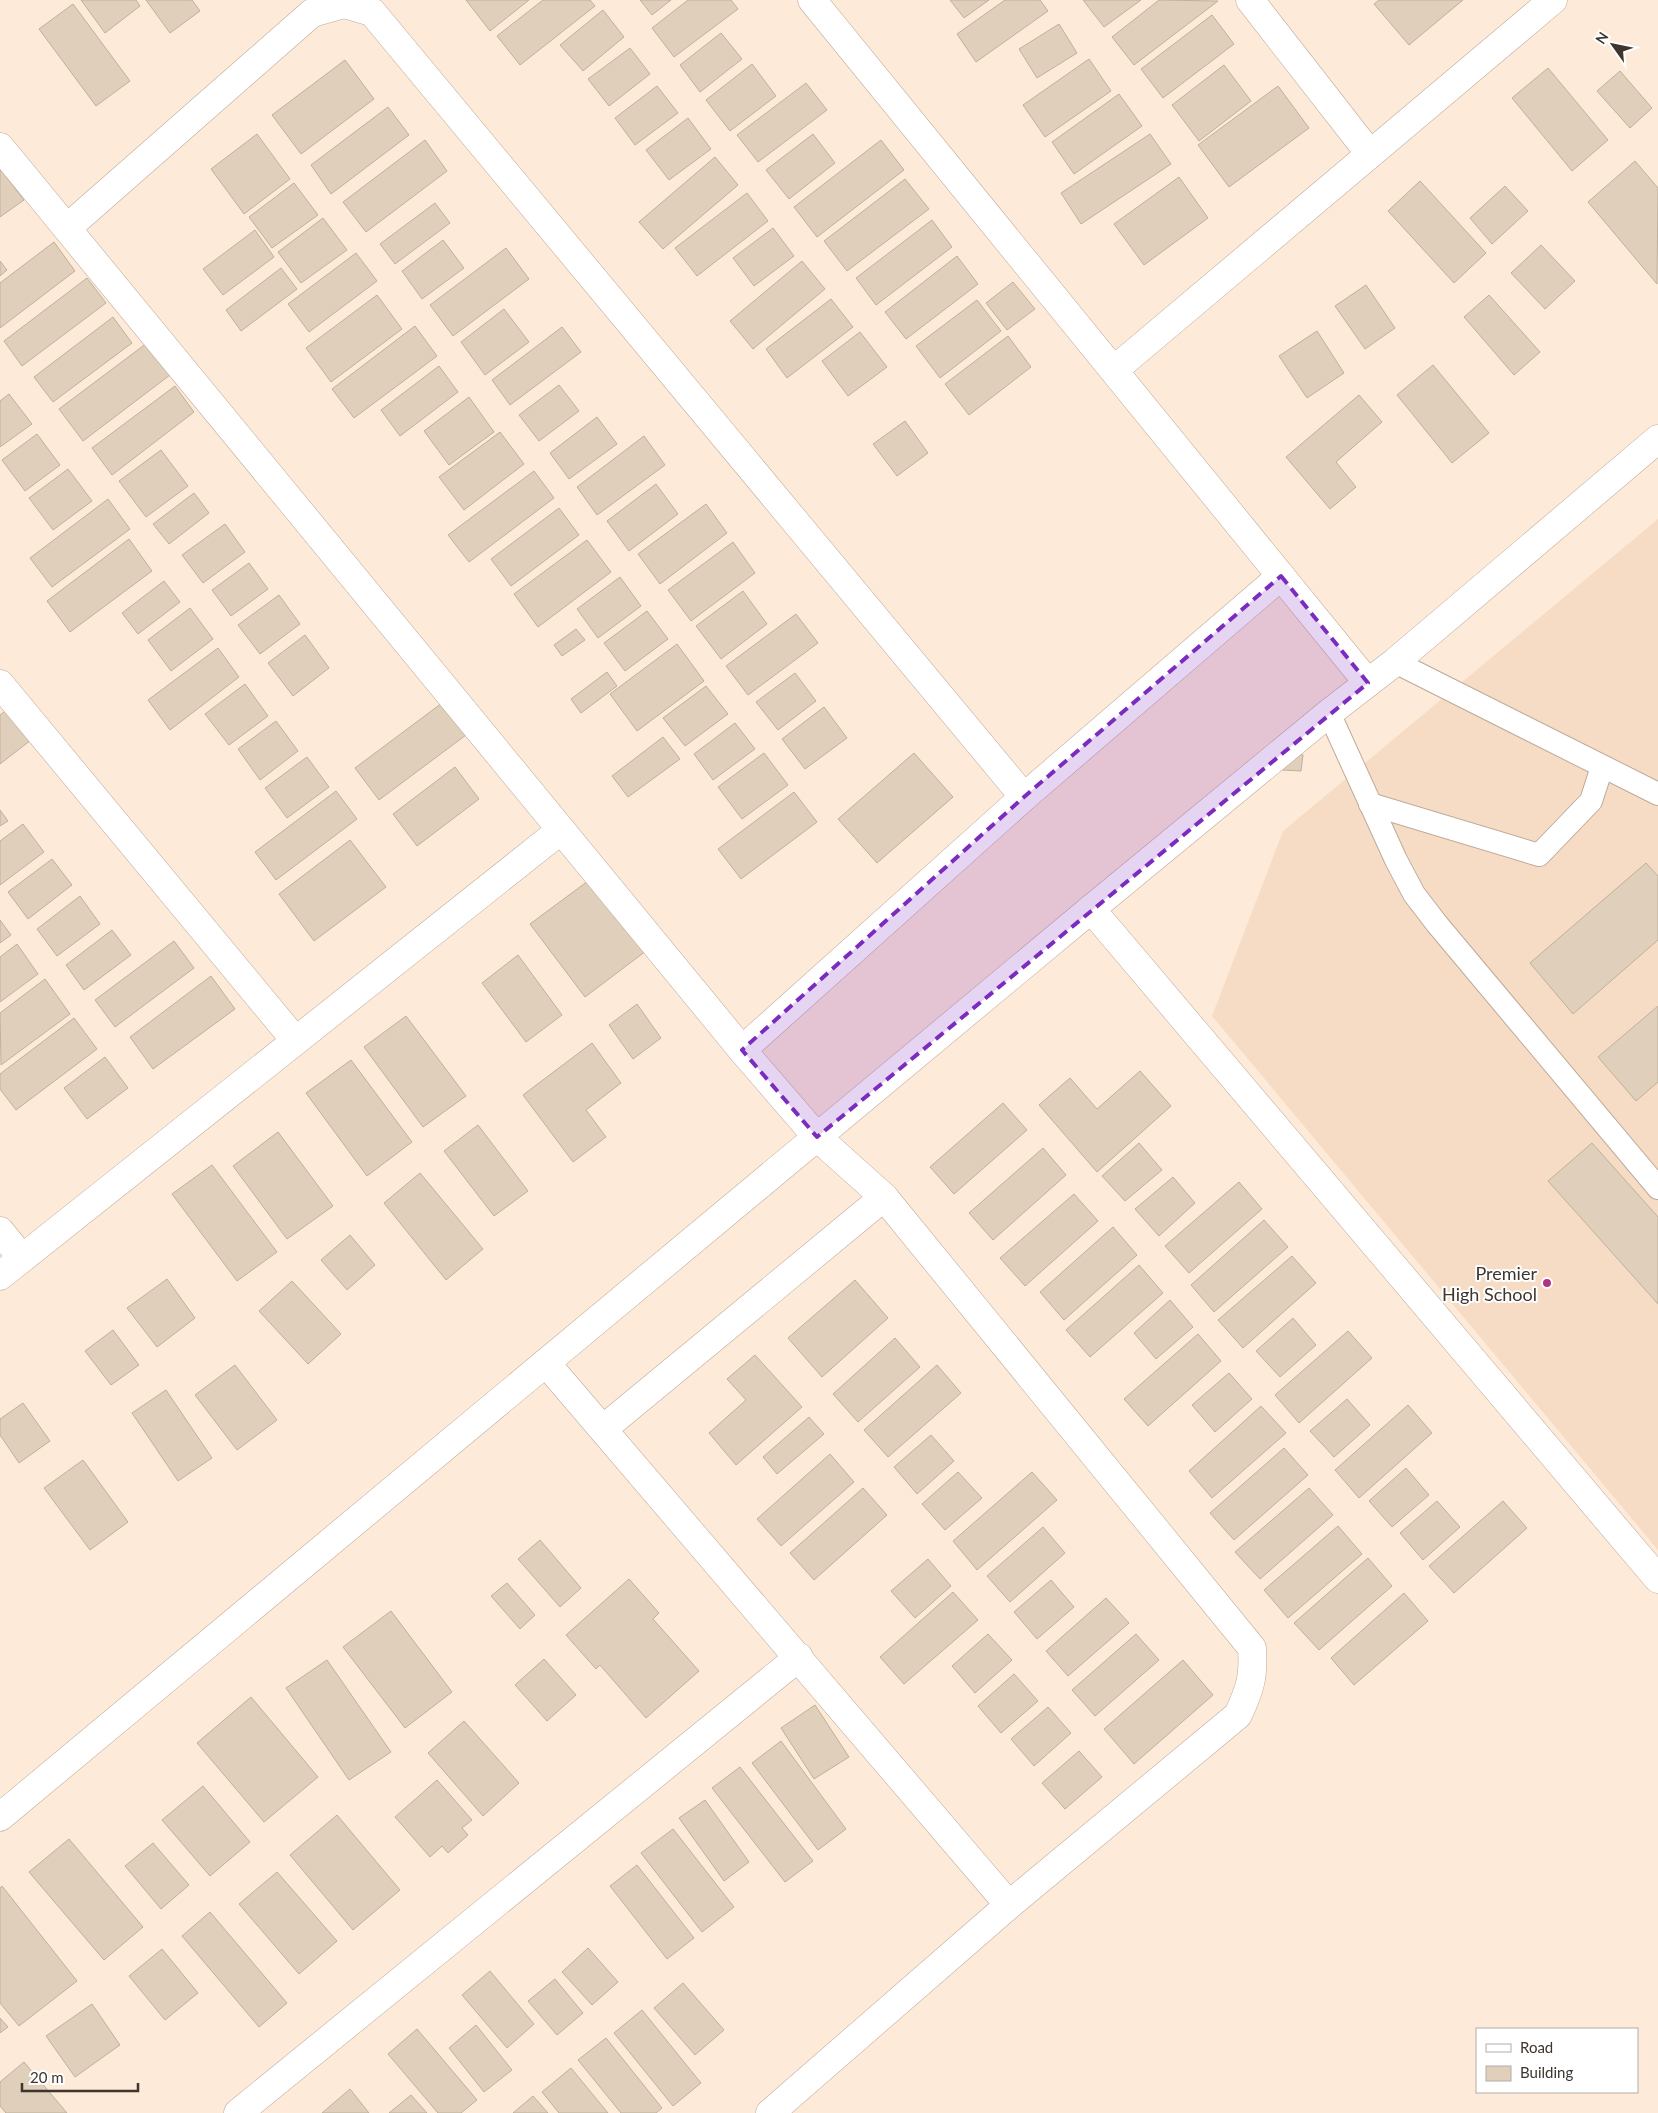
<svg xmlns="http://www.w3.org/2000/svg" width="1658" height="2113" viewBox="0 0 1658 2113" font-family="Lato,sans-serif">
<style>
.built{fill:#f7dcc5}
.building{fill:#dfcfbb;stroke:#bfb09c}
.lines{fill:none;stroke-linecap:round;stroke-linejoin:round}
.lane-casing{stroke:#bdaa99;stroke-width:24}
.street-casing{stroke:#bdaa99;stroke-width:29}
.secondary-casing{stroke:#bdaa99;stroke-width:29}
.lane{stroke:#fff;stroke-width:22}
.street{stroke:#fff;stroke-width:28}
.secondary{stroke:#fff;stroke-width:28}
.marked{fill:#7b2cbf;fill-opacity:0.2;stroke:#7b2cbf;stroke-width:4;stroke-dasharray:10 6;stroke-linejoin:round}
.poi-dot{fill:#b03384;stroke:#fff;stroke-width:2}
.labels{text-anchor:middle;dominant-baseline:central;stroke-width:4;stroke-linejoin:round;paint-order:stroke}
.poi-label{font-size:18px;fill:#3d352e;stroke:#fff;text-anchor:end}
</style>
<rect width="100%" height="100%" fill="#feead8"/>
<path class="built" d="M1658,519V1550L1212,1016L1283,831Z"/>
<g class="building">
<path d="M81,0H136L140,6L105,33Z"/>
<path d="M146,0H192L200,11L170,33Z"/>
<path d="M466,0H529L490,31Z"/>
<path d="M543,0H590L595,6L520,65L497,36Z"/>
<path d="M640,0H671L652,15Z"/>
<path d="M688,0H731L738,9L674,57L652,28Z"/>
<path d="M950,0H989L964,18Z"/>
<path d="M1005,0H1040L1048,11L976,62L957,34Z"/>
<path d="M1083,0H1141L1104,27Z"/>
<path d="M1159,0L1218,1L1134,65L1112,37Z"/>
<path d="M1379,0H1463L1409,45L1374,4Z"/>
<path d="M73,4L130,81L96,106L39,29Z"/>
<path d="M603,10L624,37L583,71L560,45Z"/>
<path d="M1212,15L1234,44L1163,98L1141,69Z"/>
<path d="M1059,24L1077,53L1037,78L1019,49Z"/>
<path d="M721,33L742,59L700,92L680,65Z"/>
<path d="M630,48L650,74L609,106L588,79Z"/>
<path d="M1089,59L1111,91L1045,137L1023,105Z"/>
<path d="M345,60L374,99L301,154L272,115Z"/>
<path d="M752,64L776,96L730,131L706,100Z"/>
<path d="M1224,65L1251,101L1199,141L1172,105Z"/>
<path d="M1548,68L1608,140L1572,171L1512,98Z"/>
<path d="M1620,71L1652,108L1630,128L1597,91Z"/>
<path d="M806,83L827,110L758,162L737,135Z"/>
<path d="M657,86L678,113L635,145L615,118Z"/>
<path d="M1278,86L1309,128L1229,187L1198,145Z"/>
<path d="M1119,94L1142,126L1074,174L1052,142Z"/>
<path d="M388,107L409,135L331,194L311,165Z"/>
<path d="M688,118L711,149L669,180L646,150Z"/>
<path d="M257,134L290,179L244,214L211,169Z"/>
<path d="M813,134L835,163L789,199L766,170Z"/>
<path d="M1150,134L1171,164L1081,224L1061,193Z"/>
<path d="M425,140L447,171L366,232L343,202Z"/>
<path d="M881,140L904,170L817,237L794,207Z"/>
<path d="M715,157L738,185L663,249L639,222Z"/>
<path d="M1635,161L1658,188L1657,284L1588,202Z"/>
<path d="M1,170L24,200L0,217V171Z"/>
<path d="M1179,177L1208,218L1144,265L1114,224Z"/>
<path d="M905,179L929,209L847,271L824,241Z"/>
<path d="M1420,181L1486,253L1454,283L1388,211Z"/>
<path d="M294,183L318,215L272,248L249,217Z"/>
<path d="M1505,186L1528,211L1492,244L1470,218Z"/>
<path d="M747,193L768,221L697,276L675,248Z"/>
<path d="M435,203L450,223L395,264L380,244Z"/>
<path d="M323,218L347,250L301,283L278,252Z"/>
<path d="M932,220L952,247L876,305L856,278Z"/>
<path d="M773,228L794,256L754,286L733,258Z"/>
<path d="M255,230L274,257L223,295L203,269Z"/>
<path d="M443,240L464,268L422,299L402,271Z"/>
<path d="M54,242L75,271L0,328V283Z"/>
<path d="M1541,245L1575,281L1545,309L1511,273Z"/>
<path d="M506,248L529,279L453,336L430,305Z"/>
<path d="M356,253L377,281L309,332L288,304Z"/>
<path d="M957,256L978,284L906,339L885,312Z"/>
<path d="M0,261L7,270L0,276Z"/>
<path d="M802,261L825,289L753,349L730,321Z"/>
<path d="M281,268L297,289L241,331L226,310Z"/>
<path d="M87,278L106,303L22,366L4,341Z"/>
<path d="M1013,282L1035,309L1007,330L986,303Z"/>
<path d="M1366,285L1395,328L1365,349L1335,306Z"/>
<path d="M377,295L402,329L331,382L306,348Z"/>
<path d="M1489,295L1540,352L1514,375L1464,317Z"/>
<path d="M831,299L853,327L787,378L766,349Z"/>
<path d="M977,300L1001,331L940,378L916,346Z"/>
<path d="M504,309L529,342L485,375L461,342Z"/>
<path d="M113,317L132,343L53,402L34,377Z"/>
<path d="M415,326L437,356L354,418L332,389Z"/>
<path d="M562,327L581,352L510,405L492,380Z"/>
<path d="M1317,331L1344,373L1307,398L1279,356Z"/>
<path d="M860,332L887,367L848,396L822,361Z"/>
<path d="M1008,336L1031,367L969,415L945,384Z"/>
<path d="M147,343L170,375L83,441L59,409Z"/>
<path d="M1433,365L1489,433L1452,463L1397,395Z"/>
<path d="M439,366L458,392L400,436L381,410Z"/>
<path d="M559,385L579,411L539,441L519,415Z"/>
<path d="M175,386L194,412L112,475L92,448Z"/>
<path d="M9,394L32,424L0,447V401Z"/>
<path d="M1359,395L1382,422L1336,462L1356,487L1330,509L1286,457Z"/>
<path d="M469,397L494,432L449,465L424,431Z"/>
<path d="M597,417L617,444L569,479L550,453Z"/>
<path d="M905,421L928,453L897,476L873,444Z"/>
<path d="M500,432L524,464L464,510L439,477Z"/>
<path d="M37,434L60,465L25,491L2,460Z"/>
<path d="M644,436L665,465L597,515L577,487Z"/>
<path d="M161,450L188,486L146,517L119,481Z"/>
<path d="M68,469L92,501L53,530L29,498Z"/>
<path d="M534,471L554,498L469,562L448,535Z"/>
<path d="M656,484L678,514L629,551L607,521Z"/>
<path d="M194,493L209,513L169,544L153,524Z"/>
<path d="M108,499L130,529L52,587L30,558Z"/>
<path d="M706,504L727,533L660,584L638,554Z"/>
<path d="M559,508L579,535L511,586L491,559Z"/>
<path d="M225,524L245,552L203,583L182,555Z"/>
<path d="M129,539L152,571L70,632L47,601Z"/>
<path d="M587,540L611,572L538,627L514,594Z"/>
<path d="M733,542L755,573L691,621L668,590Z"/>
<path d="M249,563L268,589L231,616L212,590Z"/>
<path d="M620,577L641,606L598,638L577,609Z"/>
<path d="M164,581L180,602L138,634L122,613Z"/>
<path d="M743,591L767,624L721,659L696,626Z"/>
<path d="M279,595L300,624L260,654L238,625Z"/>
<path d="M190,608L213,639L171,671L148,640Z"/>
<path d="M647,611L668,639L625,671L604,643Z"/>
<path d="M796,614L818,643L748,695L726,666Z"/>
<path d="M576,629L585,640L562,656L554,645Z"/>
<path d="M305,635L329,668L293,696L268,663Z"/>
<path d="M677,644L704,681L637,731L610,694Z"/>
<path d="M218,648L239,677L170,730L148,700Z"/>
<path d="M607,672L617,686L581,713L571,699Z"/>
<path d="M795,673L816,701L778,730L756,702Z"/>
<path d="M245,684L268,716L229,745L205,714Z"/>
<path d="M706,686L728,714L685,746L663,718Z"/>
<path d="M442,703L466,735L379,800L355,768Z"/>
<path d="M12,706L35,737L0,764V715Z"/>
<path d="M824,707L847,738L805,769L782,739Z"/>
<path d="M276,721L298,751L260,780L238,749Z"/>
<path d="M735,723L755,749L713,780L694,754Z"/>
<path d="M663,737L680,759L628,797L612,776Z"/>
<path d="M1284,752L1303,755L1301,771L1282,770Z"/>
<path d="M764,753L788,785L742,819L718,787Z"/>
<path d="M914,753L953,797L877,863L838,819Z"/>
<path d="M307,757L329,787L287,818L265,788Z"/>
<path d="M455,767L479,799L417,846L393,814Z"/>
<path d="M336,791L357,819L276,880L255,852Z"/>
<path d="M794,792L817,822L741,879L718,849Z"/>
<path d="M0,810L8,821L0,826Z"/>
<path d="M23,824L44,852L0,885V841Z"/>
<path d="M350,840L386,887L314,941L279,894Z"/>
<path d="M52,859L72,885L28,919L8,892Z"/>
<path d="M1646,863L1658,876V940L1573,1014L1530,963Z"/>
<path d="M592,878L646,951L585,997L530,924Z"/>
<path d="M80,896L100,924L57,956L37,929Z"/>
<path d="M0,920L11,935L0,943Z"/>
<path d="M112,930L131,955L84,990L66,965Z"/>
<path d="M174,941L194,968L115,1027L95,1000Z"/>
<path d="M17,944L38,974L0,1002V957Z"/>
<path d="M518,955L562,1015L526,1042L482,983Z"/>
<path d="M211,976L235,1009L153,1069L130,1037Z"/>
<path d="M45,979L70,1014L1,1065L0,1013Z"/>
<path d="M637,1004L661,1038L633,1059L609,1025Z"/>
<path d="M1658,1006V1082L1636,1101L1598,1057Z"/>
<path d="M406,1016L466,1096L423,1127L364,1047Z"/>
<path d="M74,1018L97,1049L16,1110L0,1089V1074Z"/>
<path d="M592,1043L621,1083L586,1110L606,1137L573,1162L523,1095Z"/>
<path d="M105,1057L128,1088L87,1119L64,1088Z"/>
<path d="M351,1060L412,1142L367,1176L306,1093Z"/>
<path d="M1140,1071L1171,1106L1097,1172L1039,1105L1070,1078L1097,1109Z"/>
<path d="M1003,1103L1027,1130L954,1194L930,1167Z"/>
<path d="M478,1125L528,1191L494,1216L444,1151Z"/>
<path d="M278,1132L333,1206L287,1239L233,1166Z"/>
<path d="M1139,1143L1162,1170L1125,1201L1102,1176Z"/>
<path d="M1592,1143L1658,1217V1304L1548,1181Z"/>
<path d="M1043,1148L1066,1175L993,1240L969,1213Z"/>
<path d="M212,1165L277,1252L237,1281L172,1194Z"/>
<path d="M420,1173L483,1249L446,1280L384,1203Z"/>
<path d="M1173,1177L1195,1203L1159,1236L1135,1209Z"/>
<path d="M1239,1182L1262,1209L1189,1273L1165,1246Z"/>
<path d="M1074,1194L1098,1221L1025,1286L1000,1258Z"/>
<path d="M1264,1220L1288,1247L1214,1312L1191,1285Z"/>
<path d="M1113,1227L1137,1255L1064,1320L1040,1292Z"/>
<path d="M350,1235L375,1265L347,1290L321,1260Z"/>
<path d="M1292,1256L1316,1283L1243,1348L1218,1320Z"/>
<path d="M1139,1265L1163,1293L1090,1357L1066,1330Z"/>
<path d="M167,1279L195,1318L157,1347L127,1308Z"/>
<path d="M855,1280L888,1318L822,1377L788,1338Z"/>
<path d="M292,1281L341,1334L308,1364L259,1311Z"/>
<path d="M1170,1300L1193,1327L1156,1359L1134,1333Z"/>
<path d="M1293,1318L1316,1345L1280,1377L1256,1351Z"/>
<path d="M113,1330L139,1365L111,1385L85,1351Z"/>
<path d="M1348,1331L1372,1358L1299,1423L1275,1395Z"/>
<path d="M1198,1334L1221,1361L1148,1426L1124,1399Z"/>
<path d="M895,1338L920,1367L858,1422L833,1394Z"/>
<path d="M755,1355L802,1407L736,1465L709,1433L746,1400L727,1379Z"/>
<path d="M235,1365L277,1420L237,1450L195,1395Z"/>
<path d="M937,1365L961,1393L888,1457L864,1430Z"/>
<path d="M1229,1373L1252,1399L1215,1432L1192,1405Z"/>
<path d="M166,1390L212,1458L178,1481L132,1413Z"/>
<path d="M1347,1399L1370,1425L1334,1457L1310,1431Z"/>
<path d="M23,1403L50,1441L19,1463L0,1435V1419Z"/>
<path d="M1408,1405L1432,1433L1359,1498L1335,1470Z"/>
<path d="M1261,1406L1286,1433L1212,1498L1189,1471Z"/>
<path d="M809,1417L824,1434L777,1474L763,1457Z"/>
<path d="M931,1435L954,1461L917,1494L894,1467Z"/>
<path d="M1284,1448L1308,1475L1234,1540L1210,1513Z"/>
<path d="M830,1454L854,1482L781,1546L757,1519Z"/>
<path d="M83,1460L128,1522L90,1550L44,1488Z"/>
<path d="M1406,1468L1429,1495L1392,1527L1369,1501Z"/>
<path d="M958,1472L982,1498L945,1530L922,1504Z"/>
<path d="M1032,1472L1057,1500L977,1570L953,1541Z"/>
<path d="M863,1488L887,1515L814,1580L790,1553Z"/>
<path d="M1309,1488L1333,1515L1260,1579L1235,1552Z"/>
<path d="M1437,1501L1460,1527L1423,1560L1400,1533Z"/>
<path d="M1503,1501L1527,1528L1454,1593L1429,1566Z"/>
<path d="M1338,1526L1362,1554L1288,1618L1264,1590Z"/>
<path d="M1043,1527L1065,1553L1010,1602L987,1576Z"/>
<path d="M540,1540L581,1588L560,1607L518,1559Z"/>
<path d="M1368,1558L1392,1586L1319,1650L1294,1623Z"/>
<path d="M928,1559L951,1586L915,1618L891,1591Z"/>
<path d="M629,1579L659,1613L653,1619L699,1671L646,1718L600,1665L596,1669L566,1635Z"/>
<path d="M1051,1580L1074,1607L1037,1639L1014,1612Z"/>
<path d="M507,1583L535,1615L520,1629L491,1596Z"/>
<path d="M953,1592L978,1620L904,1684L880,1657Z"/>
<path d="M1404,1593L1428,1621L1354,1685L1331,1658Z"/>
<path d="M1106,1598L1129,1623L1068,1676L1046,1651Z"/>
<path d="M391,1611L452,1692L405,1728L343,1647Z"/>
<path d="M988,1634L1012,1660L975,1693L952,1666Z"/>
<path d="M1136,1634L1159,1660L1095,1716L1072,1690Z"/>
<path d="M544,1659L576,1695L547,1721L515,1685Z"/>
<path d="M327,1660L391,1752L349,1780L286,1688Z"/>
<path d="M1183,1660L1213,1695L1134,1764L1104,1729Z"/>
<path d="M1014,1674L1038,1701L1001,1733L978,1706Z"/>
<path d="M251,1697L318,1777L264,1822L197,1743Z"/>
<path d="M815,1705L849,1757L814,1779L781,1728Z"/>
<path d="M1048,1707L1071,1733L1034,1766L1011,1739Z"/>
<path d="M464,1721L519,1783L483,1816L428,1753Z"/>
<path d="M781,1741L846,1829L818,1850L752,1763Z"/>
<path d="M1079,1751L1102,1777L1065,1809L1042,1783Z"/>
<path d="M740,1767L813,1861L785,1882L712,1788Z"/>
<path d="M437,1780L472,1820L462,1828L468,1835L448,1853L442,1846L430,1857L395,1817Z"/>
<path d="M203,1786L250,1842L210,1876L162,1820Z"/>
<path d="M705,1800L749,1862L724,1881L679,1818Z"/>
<path d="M337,1815L400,1890L353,1930L290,1855Z"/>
<path d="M673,1829L734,1907L702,1932L641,1853Z"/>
<path d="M69,1839L143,1927L104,1960L29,1872Z"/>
<path d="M153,1843L189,1885L161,1909L125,1866Z"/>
<path d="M637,1865L694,1938L667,1959L610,1886Z"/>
<path d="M277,1872L337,1941L299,1974L239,1904Z"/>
<path d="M2,1886L77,1981L19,2026L0,2003V1888Z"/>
<path d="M210,1912L287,2003L259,2027L182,1936Z"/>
<path d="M588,1948L618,1982L592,2005L562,1972Z"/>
<path d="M162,1949L198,1993L165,2020L129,1976Z"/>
<path d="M490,1971L534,2024L507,2048L462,1995Z"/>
<path d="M555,1979L583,2013L557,2035L528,2001Z"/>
<path d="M683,1983L724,2030L695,2055L654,2008Z"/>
<path d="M92,2004L120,2045L75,2077L46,2036Z"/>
<path d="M642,2010L701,2083L673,2106L614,2033Z"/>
<path d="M0,2018L8,2027L0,2033Z"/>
<path d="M476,2025L512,2070L484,2092L449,2048Z"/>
<path d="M417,2029L477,2100L461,2113H438L388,2054Z"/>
<path d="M606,2038L662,2108L656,2113H621L578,2060Z"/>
<path d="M24,2062L67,2113H6L0,2106V2082Z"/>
<path d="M571,2068L608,2113H559L542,2092Z"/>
<path d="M350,2089L369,2113H322Z"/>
<path d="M411,2095L427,2113H389Z"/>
<path d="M533,2096L548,2113H513Z"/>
</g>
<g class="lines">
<defs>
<g id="lane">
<path d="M1395,662L1658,794"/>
<path d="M1329,713L1396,860L1414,894L1437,924L1658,1188"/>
<path d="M1370,804L1539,855L1591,801L1602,767"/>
</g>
<g id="street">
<path d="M812,0L1368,683"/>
<path d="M1250,0L1370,154"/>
<path d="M0,147L742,1050L817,1137L884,1197"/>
<path d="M67,228L312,13L344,4L372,12L1024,797"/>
<path d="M1114,370L1553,0"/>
<path d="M0,684L295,1040"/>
<path d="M1091,909L1658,1579"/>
<path d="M742,1050L1024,797L1281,576"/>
<path d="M0,1231L22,1258"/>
<path d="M0,1276L561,830"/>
<path d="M546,1363L1009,1905"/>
<path d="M603,1429L884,1197L1252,1648C1254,1677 1250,1689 1238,1715L1009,1905L770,2113"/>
<path d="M238,2113L799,1657"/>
</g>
<path id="secondary" d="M0,1817L1091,909L1329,713L1395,662L1658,439"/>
</defs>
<use href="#lane" class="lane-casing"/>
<use href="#street" class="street-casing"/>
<use href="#secondary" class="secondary-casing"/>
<use href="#lane" class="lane"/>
<use href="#street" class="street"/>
<use href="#secondary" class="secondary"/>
</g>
<path class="marked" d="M1281,576L1368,683L817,1137L742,1050L1024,797Z"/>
<circle class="poi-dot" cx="1547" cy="1283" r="5"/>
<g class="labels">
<g class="poi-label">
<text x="1537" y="1273">Premier<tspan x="1537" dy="21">High School</tspan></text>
</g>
</g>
<rect x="1476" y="2028" width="162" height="65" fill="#ffffff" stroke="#b1aeab"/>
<rect x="1486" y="2044" width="25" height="8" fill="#ffffff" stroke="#b1aeab"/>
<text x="1520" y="2053" font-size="15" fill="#3d352e">Road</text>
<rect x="1486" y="2066" width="25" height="15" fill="#dfcfbb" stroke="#b1aeab"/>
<text x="1520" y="2078" font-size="15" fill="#3d352e">Building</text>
<g transform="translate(1613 45) rotate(303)" stroke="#ffffff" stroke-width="4" paint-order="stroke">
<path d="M0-4L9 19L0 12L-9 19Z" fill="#3d352e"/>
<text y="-8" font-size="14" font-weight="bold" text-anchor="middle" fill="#3d352e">N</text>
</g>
<path d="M22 2083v8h116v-8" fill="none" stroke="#3d352e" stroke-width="2.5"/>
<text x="30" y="2083" font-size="15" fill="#3d352e" stroke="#ffffff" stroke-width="4" paint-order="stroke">20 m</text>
</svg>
